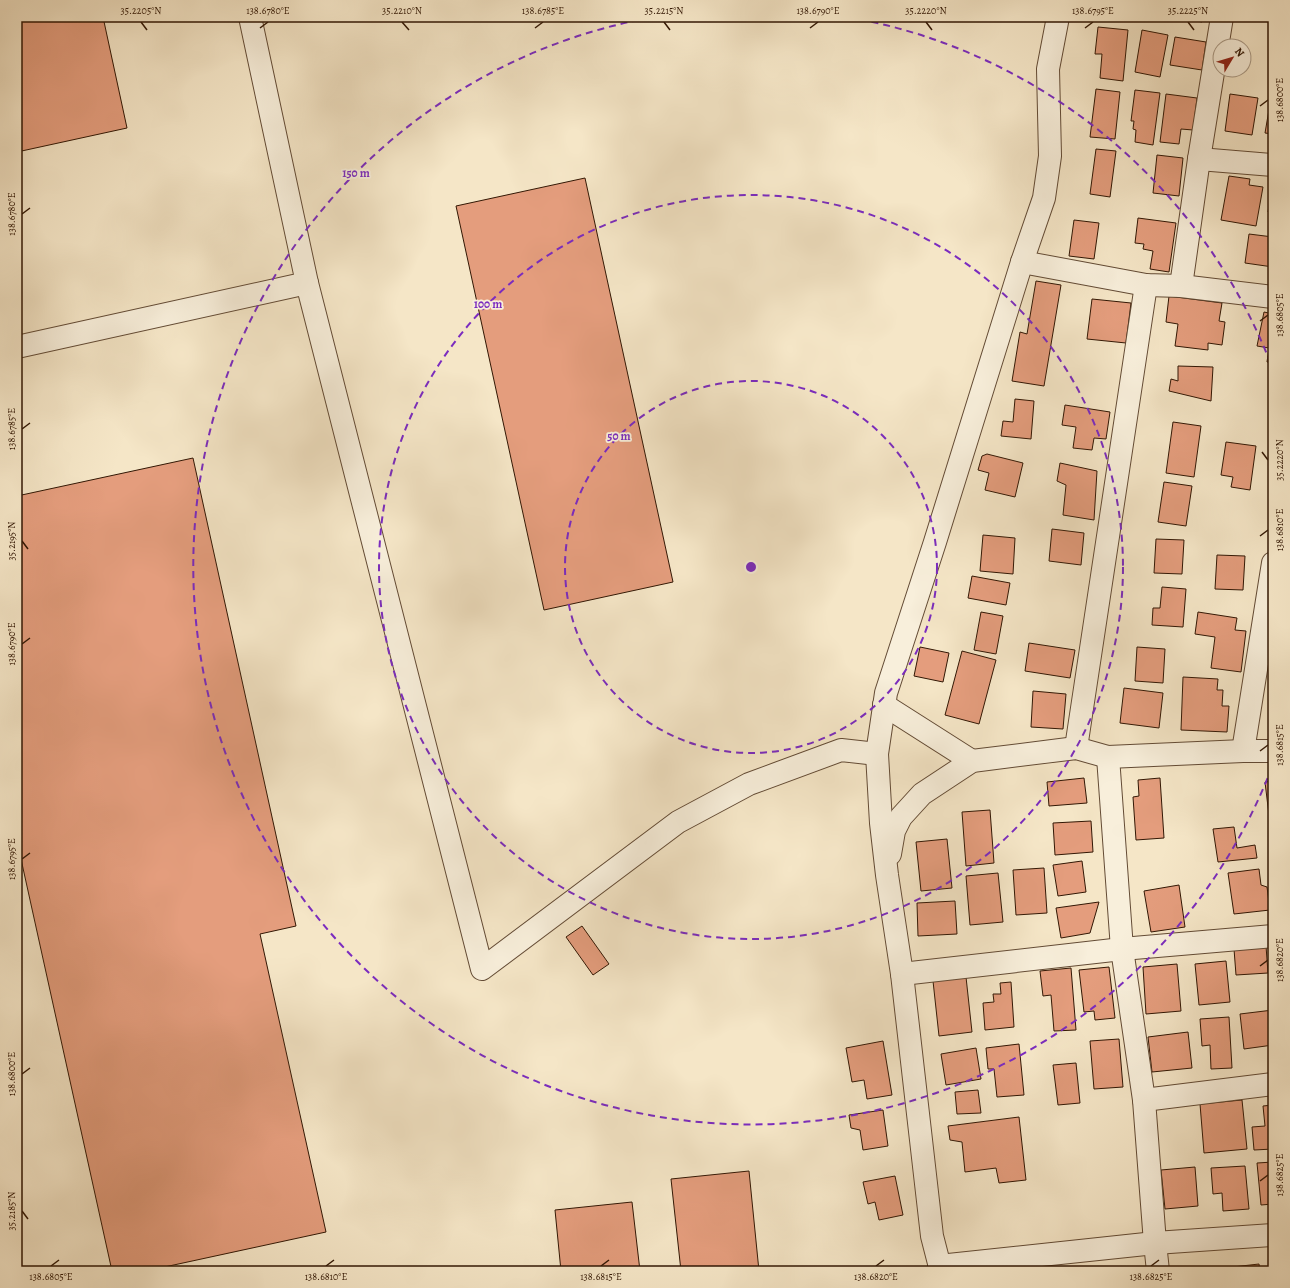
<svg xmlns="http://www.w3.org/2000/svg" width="1290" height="1288" viewBox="0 0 1290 1288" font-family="Alegreya,serif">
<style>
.building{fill:#e49d7d;stroke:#321704}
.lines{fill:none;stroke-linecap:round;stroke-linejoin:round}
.minor-casing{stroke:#634b35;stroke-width:24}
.tertiary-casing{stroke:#634b35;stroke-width:24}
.minor{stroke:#f8efdb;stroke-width:22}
.tertiary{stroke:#f8efdb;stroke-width:22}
.ticks{fill:none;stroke:#321704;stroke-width:1.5}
.ring{fill:none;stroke:#7b2cbf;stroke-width:2;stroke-dasharray:7 5}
.centre{fill:#7b2cbf;stroke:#f8efdb;stroke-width:2}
.ring-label{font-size:12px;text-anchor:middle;font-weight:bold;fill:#7b2cbf;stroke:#f8efdb;stroke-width:3.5;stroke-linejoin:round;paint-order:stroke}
.neatline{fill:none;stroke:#321704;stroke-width:1.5}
.ticks-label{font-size:10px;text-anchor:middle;fill:#321704}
</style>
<rect width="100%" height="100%" fill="#f5e6c7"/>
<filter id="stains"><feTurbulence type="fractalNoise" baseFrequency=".005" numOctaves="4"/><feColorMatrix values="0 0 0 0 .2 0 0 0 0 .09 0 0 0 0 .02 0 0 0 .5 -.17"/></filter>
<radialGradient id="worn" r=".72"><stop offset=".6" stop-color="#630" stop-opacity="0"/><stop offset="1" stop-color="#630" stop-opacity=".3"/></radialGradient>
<g class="building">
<path d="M17,17H103L127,128L17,152Z"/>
<path d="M1179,17H1203L1202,22L1179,18Z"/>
<path d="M1098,27L1128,30L1123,81L1100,78L1102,54H1095Z"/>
<path d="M1142,30L1168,35L1160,77L1135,72Z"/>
<path d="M1175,37L1206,42L1202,70L1170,65Z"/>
<path d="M1096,89L1120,92L1115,139L1090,137Z"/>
<path d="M1135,90L1160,93L1153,145L1135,142L1136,130L1133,129L1134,121H1131Z"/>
<path d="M1166,94L1197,98L1193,130L1181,129L1179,144L1160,142Z"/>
<path d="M1230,94L1258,98L1252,135L1225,131Z"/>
<path d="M1271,98H1273V134L1265,133Z"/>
<path d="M1096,149L1116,151L1110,197L1090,194Z"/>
<path d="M1157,155L1183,158L1179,196L1153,193Z"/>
<path d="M1229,176L1250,179L1249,185L1263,187L1256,226L1221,220Z"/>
<path d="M585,178L673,582L544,610L456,206Z"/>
<path d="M1272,186H1273V213L1268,212Z"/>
<path d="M1138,218L1176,223L1169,272L1150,269L1153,251L1143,249L1144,244L1135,243Z"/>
<path d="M1074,220L1099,223L1094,259L1069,256Z"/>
<path d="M1249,234L1273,237V267L1245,263Z"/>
<path d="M1036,281L1061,285L1044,386L1012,381L1020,332L1027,334Z"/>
<path d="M1169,296L1222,303L1219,321L1225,322L1222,345L1208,343V350L1175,346L1178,324L1166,322Z"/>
<path d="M1092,299L1131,303L1126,343L1087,339Z"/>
<path d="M1264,312L1273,314V363L1267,362L1269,348L1257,346Z"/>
<path d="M1178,366L1213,367L1211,401L1169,391L1171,379L1178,381Z"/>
<path d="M1015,399L1034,401L1031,439L1001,436L1003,421L1013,422Z"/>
<path d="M1065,405L1110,412L1106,439L1094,438L1092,450L1073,448L1076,427L1062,425Z"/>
<path d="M1173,422L1201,426L1194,477L1166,473Z"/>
<path d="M1226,442L1256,446L1250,490L1231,487L1233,477L1221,475Z"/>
<path d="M987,454L1023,463L1015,497L985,490L989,473L978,470L982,456Z"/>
<path d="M193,458L296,926L260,934L326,1232L146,1271H112L17,841V496Z"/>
<path d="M1060,463L1097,471L1094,520L1063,515L1066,485L1057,481Z"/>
<path d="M1164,482L1192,486L1186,526L1158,522Z"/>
<path d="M1052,529L1084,533L1081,565L1049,561Z"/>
<path d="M983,535L1015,538L1013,574L980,571Z"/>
<path d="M1156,539L1184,540L1182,574L1154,573Z"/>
<path d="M1217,555L1245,556L1243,590L1215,589Z"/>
<path d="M972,576L1010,583L1006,605L968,598Z"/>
<path d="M1162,587L1186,589L1183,627L1152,625L1153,608H1160Z"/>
<path d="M981,612L1003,616L996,654L974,650Z"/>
<path d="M1198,612L1237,618L1235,630L1246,631L1241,672L1211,668L1215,637L1195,634Z"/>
<path d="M1029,643L1075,650L1070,678L1025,671Z"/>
<path d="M920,647L949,653L943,682L914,676Z"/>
<path d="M1137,647L1165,649L1163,683L1135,681Z"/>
<path d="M962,651L996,660L979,724L945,715Z"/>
<path d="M1183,677L1218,679L1217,690H1223L1222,706H1229L1227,732L1181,730Z"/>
<path d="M1124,688L1163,693L1159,728L1120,723Z"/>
<path d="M1033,691L1066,694L1063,729L1031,727Z"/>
<path d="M1084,778L1087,803L1049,806L1047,782Z"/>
<path d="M1160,778L1164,838L1136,840L1133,797L1139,796L1138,780Z"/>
<path d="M1273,781V832H1271L1265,782Z"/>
<path d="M990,810L994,863L966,866L962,812Z"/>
<path d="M1091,821L1093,852L1055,855L1053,823Z"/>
<path d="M1234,827L1237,848L1255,845L1257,858L1218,862L1213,829Z"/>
<path d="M947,839L952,888L921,891L916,842Z"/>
<path d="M1082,861L1086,892L1058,896L1053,865Z"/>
<path d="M1044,868L1047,913L1016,915L1013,870Z"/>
<path d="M1259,869L1261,885L1267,887L1270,910L1234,914L1228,873Z"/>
<path d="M998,873L1003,922L970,925L966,876Z"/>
<path d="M1179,885L1185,927L1151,932L1144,891Z"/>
<path d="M955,901L957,934L918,936L917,903Z"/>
<path d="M1099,902L1090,933L1061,938L1056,908Z"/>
<path d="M582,926L609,964L593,975L566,937Z"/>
<path d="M1266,946L1268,973L1236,975L1234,949Z"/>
<path d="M1226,961L1230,1002L1199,1005L1195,964Z"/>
<path d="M1177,964L1181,1011L1146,1014L1143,967Z"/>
<path d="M1109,967L1115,1018L1095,1020L1094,1011L1084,1012L1079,970Z"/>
<path d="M1071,968L1076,1030L1054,1031L1051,995L1043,996L1040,971Z"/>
<path d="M966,977L972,1032L939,1036L933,981Z"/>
<path d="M1011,982L1014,1027L985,1030L983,1003L994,1002L993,994H1001L1000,983Z"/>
<path d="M1273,1010V1045L1244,1049L1240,1014Z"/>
<path d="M1229,1017L1232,1068L1211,1069L1210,1045L1202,1046L1200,1019Z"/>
<path d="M1188,1032L1192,1068L1152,1072L1148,1037Z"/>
<path d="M1119,1039L1123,1087L1094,1089L1090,1041Z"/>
<path d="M883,1041L892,1095L867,1099L864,1080L852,1082L846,1048Z"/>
<path d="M1019,1044L1024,1095L997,1097L994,1069H988L986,1048Z"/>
<path d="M976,1048L981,1079L946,1085L941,1054Z"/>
<path d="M1076,1063L1080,1103L1058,1105L1053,1065Z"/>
<path d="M978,1090L981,1113L957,1114L955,1092Z"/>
<path d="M1242,1100L1247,1149L1204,1153L1200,1104Z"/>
<path d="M1273,1105V1149L1254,1150L1252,1127L1265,1126L1263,1106Z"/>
<path d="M883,1110L888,1146L863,1150L860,1130L851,1128L849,1115Z"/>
<path d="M1019,1117L1026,1180L999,1183L996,1168L965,1172L962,1142L950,1140L948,1126Z"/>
<path d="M1273,1162V1204L1261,1205L1257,1163Z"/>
<path d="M1245,1166L1249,1209L1223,1211L1222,1193L1213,1194L1211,1168Z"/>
<path d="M1195,1167L1198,1206L1165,1209L1161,1170Z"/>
<path d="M749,1171L759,1271H681L671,1179Z"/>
<path d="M895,1176L903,1215L879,1220L875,1202L868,1204L863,1182Z"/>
<path d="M632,1202L640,1271H561L555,1210Z"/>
<path d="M1259,1264L1260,1271H1225L1224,1268Z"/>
<path d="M1076,1267L1077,1271H1065V1268Z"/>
</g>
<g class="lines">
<defs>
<g id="minor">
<path d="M1199,159L1273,165"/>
<path d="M1022,262L1146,285L1181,286L1273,297"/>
<path d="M307,283L482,969L678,822L749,784L841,750L877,754"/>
<path d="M1181,286L1199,159L1222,17"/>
<path d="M1076,748L1146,285"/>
<path d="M1243,751L1273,563"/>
<path d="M1108,757L1122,949L1144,1100L1155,1243L1158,1271"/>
<path d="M902,974L1122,949L1273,936"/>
<path d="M1144,1100L1273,1084"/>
<path d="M939,1266L1155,1243L1273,1235"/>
</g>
<g id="tertiary">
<path d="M17,347L307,283L250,17"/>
<path d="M884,705L972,761"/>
<path d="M890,854L894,831L901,817L922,794L972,761L1076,748L1108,757L1243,751H1273"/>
<path d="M941,1271L932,1236L902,974L887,875L881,823L877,754L886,693L935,542L1022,262L1044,198L1050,156L1048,69L1058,17"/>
</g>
</defs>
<use href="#minor" class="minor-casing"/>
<use href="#tertiary" class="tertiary-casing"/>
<use href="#minor" class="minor"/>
<use href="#tertiary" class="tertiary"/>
</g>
<path class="ticks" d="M141,22L147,30M402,22L409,30M664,22L670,30M926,22L932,30M1188,22L1194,30M260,28L268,22M535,28L543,22M810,28L818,22M1085,28L1093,22M1260,106L1268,100M22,214L30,208M1260,321L1268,315M22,429L30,423M1262,452L1268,460M1260,536L1268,530M22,541L28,549M22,644L30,638M1260,751L1268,745M22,859L30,853M1260,966L1268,960M22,1074L30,1068M1260,1181L1268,1175M22,1211L28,1219M51,1266L59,1260M326,1266L334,1260M601,1266L609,1260M876,1266L884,1260M1151,1266L1159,1260"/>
<g class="ring">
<circle cx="751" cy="567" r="186"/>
<circle cx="751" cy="567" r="372"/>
<path d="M1272 767A558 558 0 1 1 654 17M848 17A558 558 0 0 1 1272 367"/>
</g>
<circle cx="751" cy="567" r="6" class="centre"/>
<g class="ring-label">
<text x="356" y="177">150 m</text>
<text x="488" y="308">100 m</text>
<text x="619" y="440">50 m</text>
</g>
<rect width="1290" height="1288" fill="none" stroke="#f5e6c7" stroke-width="44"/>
<g transform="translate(1232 58) rotate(52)"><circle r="19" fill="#f8efdb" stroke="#a99985"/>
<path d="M0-3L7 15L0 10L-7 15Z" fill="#8f2418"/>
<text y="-6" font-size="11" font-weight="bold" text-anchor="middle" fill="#321704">N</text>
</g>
<rect x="22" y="22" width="1246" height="1244" class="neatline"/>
<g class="ticks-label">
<text x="141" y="14">35.2205°N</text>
<text x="268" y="14">138.6780°E</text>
<text x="402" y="14">35.2210°N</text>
<text x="543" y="14">138.6785°E</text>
<text x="664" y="14">35.2215°N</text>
<text x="818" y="14">138.6790°E</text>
<text x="926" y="14">35.2220°N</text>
<text x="1093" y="14">138.6795°E</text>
<text x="1188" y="14">35.2225°N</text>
<text transform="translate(1279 100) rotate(-90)" y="4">138.6800°E</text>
<text transform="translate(11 214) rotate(-90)" y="4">138.6780°E</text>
<text transform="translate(1279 315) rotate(-90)" y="4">138.6805°E</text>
<text transform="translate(11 429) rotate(-90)" y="4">138.6785°E</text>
<text transform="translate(1279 460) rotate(-90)" y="4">35.2220°N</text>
<text transform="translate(1279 530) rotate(-90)" y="4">138.6810°E</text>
<text transform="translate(11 541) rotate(-90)" y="4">35.2195°N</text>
<text transform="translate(11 644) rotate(-90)" y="4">138.6790°E</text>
<text transform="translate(1279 745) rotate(-90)" y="4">138.6815°E</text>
<text transform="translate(11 859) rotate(-90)" y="4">138.6795°E</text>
<text transform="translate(1279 960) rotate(-90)" y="4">138.6820°E</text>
<text transform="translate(11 1074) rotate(-90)" y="4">138.6800°E</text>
<text transform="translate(1279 1175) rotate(-90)" y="4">138.6825°E</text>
<text transform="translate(11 1211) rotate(-90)" y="4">35.2185°N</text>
<text x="51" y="1280">138.6805°E</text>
<text x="326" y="1280">138.6810°E</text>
<text x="601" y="1280">138.6815°E</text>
<text x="876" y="1280">138.6820°E</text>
<text x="1151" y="1280">138.6825°E</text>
</g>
<rect width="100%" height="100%" filter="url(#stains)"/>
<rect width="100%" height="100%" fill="url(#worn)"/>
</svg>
